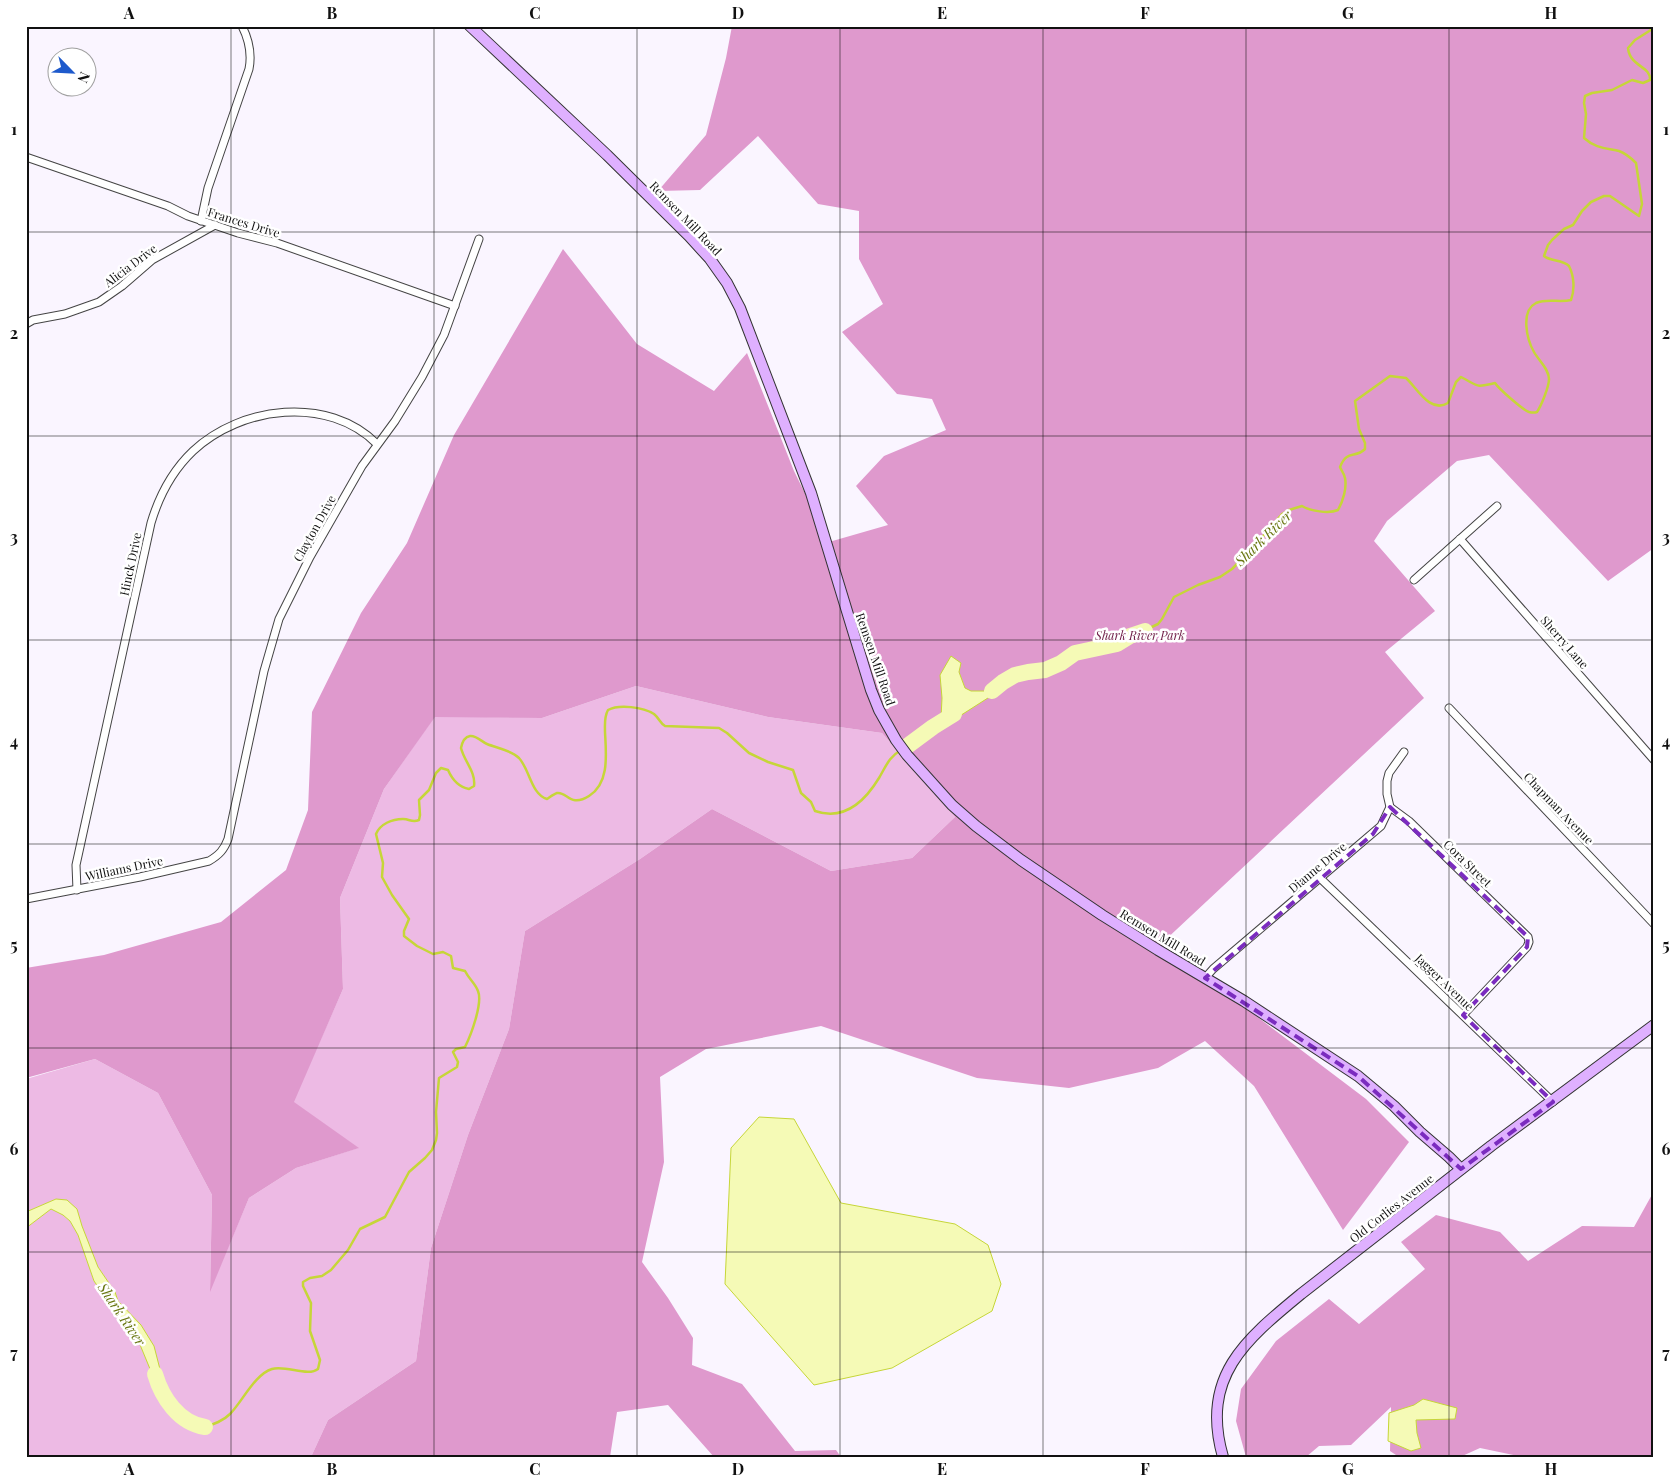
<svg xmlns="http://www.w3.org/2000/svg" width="1680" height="1483" viewBox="0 0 1680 1483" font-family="'Playfair Display',serif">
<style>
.green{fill:#edbae4}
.forest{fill:#df99cd}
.water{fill:#f5fab6;stroke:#c6d638}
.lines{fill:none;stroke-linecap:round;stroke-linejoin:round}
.stream{stroke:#c6d638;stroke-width:2.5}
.river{stroke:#f5fab6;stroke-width:16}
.street-casing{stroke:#444;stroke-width:9}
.secondary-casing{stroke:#333;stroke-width:12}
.street{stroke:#fff;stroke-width:7}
.secondary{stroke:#dfb0ff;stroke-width:10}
.marked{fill:none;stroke:#7b2cbf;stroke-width:4;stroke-dasharray:10 6;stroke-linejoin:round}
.grid{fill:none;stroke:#111;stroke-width:1;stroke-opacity:0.55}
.labels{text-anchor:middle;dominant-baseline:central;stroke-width:5;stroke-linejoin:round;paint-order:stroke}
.street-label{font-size:12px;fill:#111;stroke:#fff}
.park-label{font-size:12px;font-style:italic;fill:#6e1b45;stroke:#fff}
.water-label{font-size:14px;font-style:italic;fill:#687610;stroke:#fff}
.neatline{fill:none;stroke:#111;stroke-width:2}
.grid-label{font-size:16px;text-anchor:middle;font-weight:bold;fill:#111}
</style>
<rect width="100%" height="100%" fill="#faf5ff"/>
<path class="green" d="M636,686L768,717L882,733L955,817L912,858L831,871L712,809L640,859L525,931L509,1029L468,1135L431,1248L416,1361L328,1420L311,1457H26V1228L51,1209L63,1215L70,1221L78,1235L94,1281L106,1298L116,1306L119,1316L127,1327L136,1335L162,1397L163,1381L141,1325L118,1301L115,1292L98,1267L81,1226L77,1209L56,1199L26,1212V1079L95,1059L158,1093L212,1195L210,1290L249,1198L296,1168L358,1148L293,1102L343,989L340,898L384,789L435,716L542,718Z"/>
<g class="forest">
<path d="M732,26H1654V548L1608,581L1489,455L1457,461L1387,521L1374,541L1435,611L1385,652L1424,698L1161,944L1366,1099L1409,1142L1343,1230L1254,1086L1205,1041L1158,1068L1069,1088L977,1078L821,1026L706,1049L660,1077L664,1162L642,1262L668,1298L693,1338L692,1365L742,1384L795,1451L836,1450L841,1457H714L668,1405L617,1412L610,1457H311L328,1420L416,1361L431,1248L468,1135L509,1029L525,931L640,859L712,809L831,871L912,858L955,817L882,733L768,717L636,686L542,718L435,717L384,789L340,898L343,989L294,1102L359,1148L296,1168L249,1198L210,1292L212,1195L158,1093L95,1059L26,1078V968L104,955L221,922L286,870L308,810L312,712L361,613L407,543L454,435L563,249L637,344L714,391L747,353L794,471L829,542L888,525L856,486L884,456L946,430L932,399L897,394L842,332L883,304L859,259V211L818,204L758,136L700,190L658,191L706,135L726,58Z"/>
<path d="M1654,1191V1457H1523L1480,1448L1460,1457H1399L1390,1451L1391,1407L1351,1445L1319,1446L1306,1457H1246L1236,1421L1241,1389L1276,1341L1329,1299L1359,1324L1425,1269L1401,1242L1436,1215L1500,1232L1528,1261L1582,1226L1634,1227Z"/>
</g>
<g class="water">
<path d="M951,656L961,663L959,672L965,688L971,691H984C991,686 999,679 1008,678L1010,686L991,696L941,728L935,726L941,718L942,698L940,675Z"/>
<path d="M759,1117L794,1119L841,1203L955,1224L988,1245L1001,1284L992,1311L892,1368L814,1385L725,1284L731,1148Z"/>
<path d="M56,1199L67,1200L77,1209L82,1226L98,1267L115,1292L118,1301L141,1325L154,1346L163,1381L162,1398L136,1335L127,1327L119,1316L116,1306L106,1298L94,1281L78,1235L70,1221L63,1215L51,1209L26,1228V1212Z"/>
<path d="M1423,1399L1457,1408L1455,1419L1416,1420L1417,1433L1421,1448L1411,1451L1388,1441L1389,1413L1414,1405Z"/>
</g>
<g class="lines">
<g class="stream">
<path d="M1008,678L1063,662L1089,651L1120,644L1135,635L1158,624L1162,619L1174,597L1198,585L1220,577L1232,569L1253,548L1282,514L1289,510L1302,506C1310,511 1329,514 1338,510C1343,501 1347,488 1345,478C1344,473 1341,470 1340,467C1347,449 1355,459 1365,449V443L1359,429L1355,401L1390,376L1406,378C1417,388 1430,414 1448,403L1456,382L1461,377C1479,386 1474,388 1495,383C1499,389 1523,410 1529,412C1533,413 1534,413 1537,412C1541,406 1549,387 1549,379C1549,369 1539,361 1534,352C1527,340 1520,311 1536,303C1548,298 1559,303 1571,300C1575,289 1574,276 1569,266C1562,259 1551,262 1544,256L1548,245L1552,240L1564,229L1573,225L1582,211L1591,202L1604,196H1610L1639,216L1642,204L1636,163C1631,158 1625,153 1619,151C1605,148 1595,148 1584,138L1586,114L1584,103L1585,96L1592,93L1612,90L1632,80L1643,83L1650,80C1651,66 1630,67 1628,48L1635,40L1654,28"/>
<path d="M205,1427C214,1424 223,1421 230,1414C242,1402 255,1374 272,1369C286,1365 308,1377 318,1369L320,1360L310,1331L311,1303L303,1286V1282L310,1278L322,1276L331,1270L348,1250L360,1229L385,1217L409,1172L425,1158L432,1150L436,1140L437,1133L436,1112L439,1078L457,1067L458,1062L453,1052L456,1049L465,1047C471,1035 483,1003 478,991C475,983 469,979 465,971L453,968L451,956L443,952L433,954L417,946L404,936V931L409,919L392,895L382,877L383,863L376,834C380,824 392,819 403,819C410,819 412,823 419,820L420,815L419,800L429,790L436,773L441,768L448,770C452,779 458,787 469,789L474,786C476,772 464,761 461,748C462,743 464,737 470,736C476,735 482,742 487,744C497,748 511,750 519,758C530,770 531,794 547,799C550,797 554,794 557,793C567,791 570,808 589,796C610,783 606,753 605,732C605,724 604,717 608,710C619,704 643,707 654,714C659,718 660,723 665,726L719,728L727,733L749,753L768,762L793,770L801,793L811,802L815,811C844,821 865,801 879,778C886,766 889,757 901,750"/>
</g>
<g class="river">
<path d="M992,691L1003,682L1015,675L1028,672L1045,670L1061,663L1075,653L1117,644L1130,636L1145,631"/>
<path d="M906,747L933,727L954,714"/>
<path d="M155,1374C162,1398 179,1423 205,1427"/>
</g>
<defs>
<g id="street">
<path d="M26,157L168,206L188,216L238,233L277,243L455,306"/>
<path d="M201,221L208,188L249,69C252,54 249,40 242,26"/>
<path d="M26,324L33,320L65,314L99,302L122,286L152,260L215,225"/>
<path d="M1460,539L1654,760"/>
<path d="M1414,580L1497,506"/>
<path d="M1449,708L1654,924"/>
<path d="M1390,807L1409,821L1528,937L1529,942L1527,947L1463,1015"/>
<path d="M1321,879L1553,1102"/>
<path d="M77,890L76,865L151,523C159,496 172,471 193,451C241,406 328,395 377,444"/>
<path d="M26,899L140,877L209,861C219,855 224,850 228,839L264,671L279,619L310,557L362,466L395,421L422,377L444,335L479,239"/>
<path d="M1205,978L1213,969L1381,826L1390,807L1387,794V781L1389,773L1404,752"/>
</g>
<g id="secondary">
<path d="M470,26L607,155L689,236L710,259L727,283L740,308L811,493L871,690L879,710L896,740L907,755L952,805L976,826L1021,860L1102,915L1158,950L1244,1001L1358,1076L1394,1106L1420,1132L1449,1157L1461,1169"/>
<path d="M1223,1457C1200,1377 1245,1340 1301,1294L1491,1146L1654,1025"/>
</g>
</defs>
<use href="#street" class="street-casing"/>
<use href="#secondary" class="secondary-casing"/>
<use href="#street" class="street"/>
<use href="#secondary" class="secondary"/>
</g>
<path class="marked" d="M1390,807L1528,937L1527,947L1463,1015L1553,1102L1461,1169L1358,1076L1205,978L1373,834Z"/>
<path class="grid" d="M231,26V1457M434,26V1457M637,26V1457M840,26V1457M1043,26V1457M1246,26V1457M1449,26V1457M26,232H1654M26,436H1654M26,640H1654M26,844H1654M26,1048H1654M26,1252H1654"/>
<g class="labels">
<g class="street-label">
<text transform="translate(686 218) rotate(46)">Remsen Mill Road</text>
<text transform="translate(244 222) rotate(17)">Frances Drive</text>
<text transform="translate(130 265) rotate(-37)">Alicia Drive</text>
<text transform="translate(314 528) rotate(-61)">Clayton Drive</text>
<text transform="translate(130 564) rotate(-78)">Hinck Drive</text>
<text transform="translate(1565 642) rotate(49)">Sherry Lane</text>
<text transform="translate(876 659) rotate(71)">Remsen Mill Road</text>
<text transform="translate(1559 808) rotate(46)">Chapman Avenue</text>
<text transform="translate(1468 863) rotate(44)">Cora Street</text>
<text transform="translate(1317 867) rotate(-40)">Dianne Drive</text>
<text transform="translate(124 868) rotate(-12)">Williams Drive</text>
<text transform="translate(1163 937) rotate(31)">Remsen Mill Road</text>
<text transform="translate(1445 982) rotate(44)">Jagger Avenue</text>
<text transform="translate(1391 1208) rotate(-38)">Old Corlies Avenue</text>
</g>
<g class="park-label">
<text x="1140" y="635">Shark River Park</text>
</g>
<g class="water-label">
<text transform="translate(1263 538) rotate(-44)">Shark River</text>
<text transform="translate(122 1314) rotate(56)">Shark River</text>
</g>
</g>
<rect width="1680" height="1483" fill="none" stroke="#ffffff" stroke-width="55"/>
<g transform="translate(72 72) rotate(114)"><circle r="24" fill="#ffffff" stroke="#a0a0a0"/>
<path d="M0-4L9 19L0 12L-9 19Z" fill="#1e5acc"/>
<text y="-8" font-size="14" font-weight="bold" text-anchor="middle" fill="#111111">N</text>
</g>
<rect x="28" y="28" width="1624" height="1428" class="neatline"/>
<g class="grid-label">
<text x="129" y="19">A</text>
<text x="332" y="19">B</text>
<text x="535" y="19">C</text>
<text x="738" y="19">D</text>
<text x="942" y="19">E</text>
<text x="1145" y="19">F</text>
<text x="1348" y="19">G</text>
<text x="1551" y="19">H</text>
<text x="14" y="135">1</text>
<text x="1666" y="135">1</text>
<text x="14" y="339">2</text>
<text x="1666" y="339">2</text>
<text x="14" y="543">3</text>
<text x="1666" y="543">3</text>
<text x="14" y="747">4</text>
<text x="1666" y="747">4</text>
<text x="14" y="951">5</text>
<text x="1666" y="951">5</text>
<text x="14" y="1155">6</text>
<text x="1666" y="1155">6</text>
<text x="14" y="1359">7</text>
<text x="1666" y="1359">7</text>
<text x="129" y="1475">A</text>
<text x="332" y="1475">B</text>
<text x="535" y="1475">C</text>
<text x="738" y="1475">D</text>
<text x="942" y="1475">E</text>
<text x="1145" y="1475">F</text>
<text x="1348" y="1475">G</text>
<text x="1551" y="1475">H</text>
</g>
</svg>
